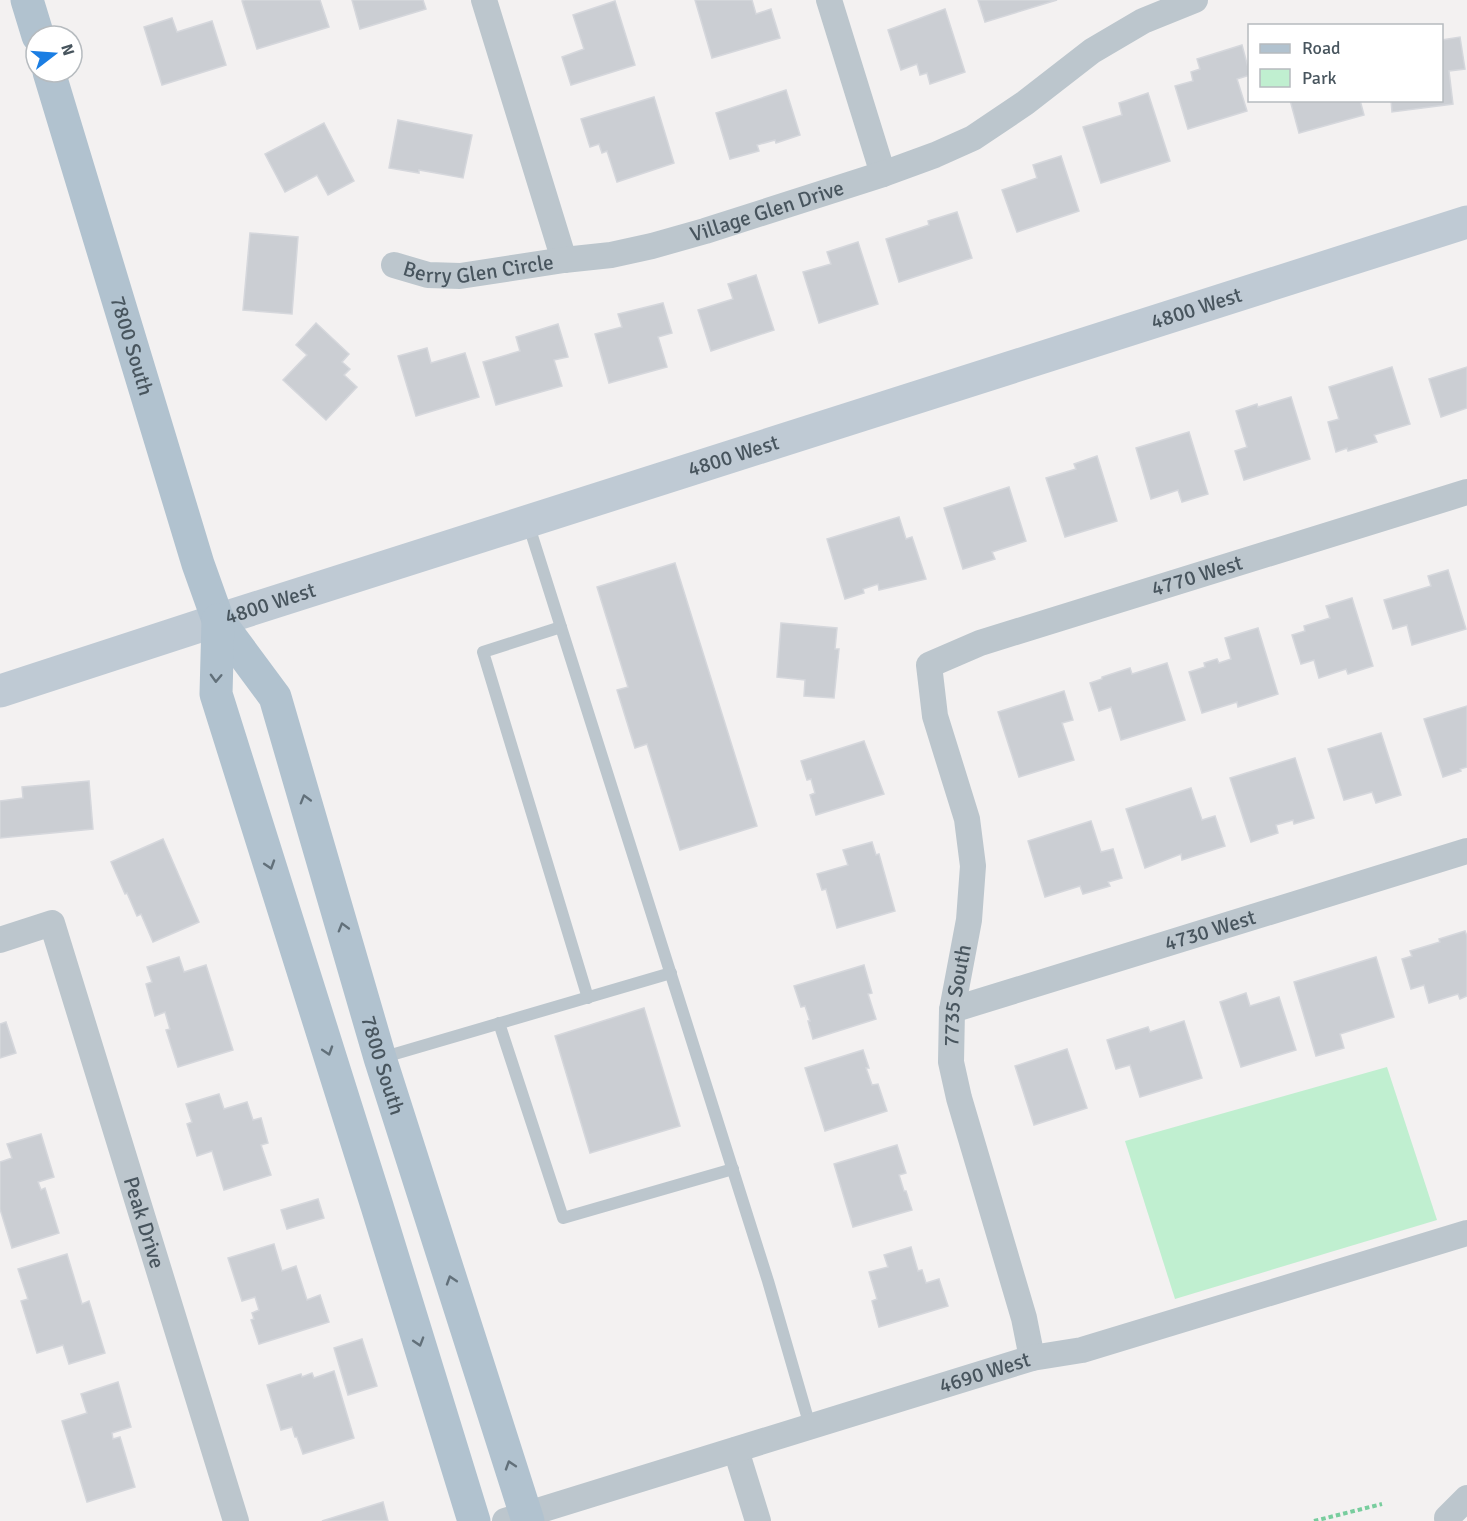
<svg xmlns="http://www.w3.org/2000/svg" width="1467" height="1521" viewBox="0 0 1467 1521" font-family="Signika,sans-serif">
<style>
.green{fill:#c0efd0}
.building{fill:#cbced3;stroke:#d5d7dc;stroke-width:1.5}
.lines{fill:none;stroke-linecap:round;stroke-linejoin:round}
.path{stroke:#78cd9e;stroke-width:4;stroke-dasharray:4.5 3;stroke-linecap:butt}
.lane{stroke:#bcc6cd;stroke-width:12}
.street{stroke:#bcc6cd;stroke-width:26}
.secondary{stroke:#bfcad4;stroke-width:33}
.primary{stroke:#b1c2cf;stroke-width:33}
.oneway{stroke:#62707a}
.labels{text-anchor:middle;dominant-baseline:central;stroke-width:4.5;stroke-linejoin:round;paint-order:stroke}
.street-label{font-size:21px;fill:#48555e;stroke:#fff}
</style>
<rect width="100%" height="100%" fill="#f3f1f1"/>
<path class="green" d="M1387,1067L1437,1220L1175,1299L1125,1141Z"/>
<g class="building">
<path d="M245,0H320L329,27L257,49L242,1Z"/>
<path d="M352,0H423L426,9L360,29Z"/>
<path d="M695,0H752L756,14L771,9L780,38L712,58Z"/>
<path d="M978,0H1057L985,22Z"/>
<path d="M615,1L635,65L571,85L562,57L584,49L573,15Z"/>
<path d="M945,9L965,72L930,84L927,73L920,75L917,64L901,70L888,30Z"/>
<path d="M172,18L177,32L212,21L226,65L162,85L144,27Z"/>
<path d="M1460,37L1465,69L1449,71L1453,104L1392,112L1391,100H1442V40Z"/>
<path d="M1242,45L1250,75L1237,79L1247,111L1188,129L1175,86L1193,81L1191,72L1200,69L1197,59Z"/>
<path d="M786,90L800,135L776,143L775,140L757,145L759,151L730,159L716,113Z"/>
<path d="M1148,93L1170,161L1101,183L1083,127L1122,115L1119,103Z"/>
<path d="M654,97L674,163L617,182L607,151L602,153L599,144L590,147L581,119Z"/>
<path d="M1290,100H1360L1364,115L1299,133Z"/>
<path d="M398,120L472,135L463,178L419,170V173L389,168Z"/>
<path d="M324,123L354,181L328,195L317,175L285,192L265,154Z"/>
<path d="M1061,156L1079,211L1017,232L1002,190L1037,178L1033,165Z"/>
<path d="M957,212L972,258L899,282L886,239L929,225L928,221Z"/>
<path d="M250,233L298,237L292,314L243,310Z"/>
<path d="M858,242L878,304L819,323L803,272L831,264L827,252Z"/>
<path d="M756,275L774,330L711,351L698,310L733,299L728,284Z"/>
<path d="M663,303L672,333L658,337L667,367L609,383L595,334L622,327L618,314Z"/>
<path d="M316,323L349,354L342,362L350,369L344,375L357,387L326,420L283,380L307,355L296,345Z"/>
<path d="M558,324L568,357L554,360L562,386L496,405L483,362L520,351L516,337Z"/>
<path d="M427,348L431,363L465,353L479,397L416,416L398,356Z"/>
<path d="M1392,367L1410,424L1374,435L1377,442L1348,451L1347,448L1336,452L1328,422L1339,419L1329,387Z"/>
<path d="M1467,367V408L1441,417L1429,379Z"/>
<path d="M1291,397L1310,459L1244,480L1235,451L1247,447L1236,411L1257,404L1258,407Z"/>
<path d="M1189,432L1208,494L1182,502L1178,490L1151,499L1136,448Z"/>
<path d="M1097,456L1117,521L1065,537L1046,478L1076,469L1074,464Z"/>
<path d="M1009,487L1026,541L992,552L995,559L963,569L944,508Z"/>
<path d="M899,517L906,539L912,537L926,579L879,590L878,584L863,589L864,593L845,599L827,539Z"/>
<path d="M675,563L757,826L680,850L647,744L635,748L617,690L628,687L597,587Z"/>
<path d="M1448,570L1466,629L1412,645L1407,625L1393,629L1384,600L1431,586L1428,576Z"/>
<path d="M1352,598L1373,666L1348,674L1346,669L1319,678L1314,660L1301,664L1292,635L1305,631L1304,626L1330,618L1326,606Z"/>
<path d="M781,623L837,628L835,649H839L834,698L804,696L805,680L777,677Z"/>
<path d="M1258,628L1278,694L1238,707L1237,702L1202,713L1189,672L1205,667L1204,663L1217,659L1219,663L1231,659L1225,638Z"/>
<path d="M1167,663L1185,720L1121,740L1111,707L1099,711L1090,683L1102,679V677L1130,668L1132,674Z"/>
<path d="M1064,691L1073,720L1062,723L1074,760L1019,777L998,712Z"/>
<path d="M1467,706V767L1460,769L1461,771L1443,777L1424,719Z"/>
<path d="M1381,733L1401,795L1376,803L1372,792L1344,800L1328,749Z"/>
<path d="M864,741L884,794L816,815L810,795L815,793L811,779L807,780L801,761Z"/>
<path d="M1295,758L1314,818L1294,824L1293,820L1276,825L1278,833L1251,842L1230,778Z"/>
<path d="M89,781L93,829L0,838V801L23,798L22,787Z"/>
<path d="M1191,788L1202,820L1215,816L1225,846L1182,860L1181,854L1145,868L1126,809Z"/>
<path d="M1091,821L1101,852L1113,849L1122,878L1108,882L1110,886L1083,894L1080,886L1045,897L1028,841Z"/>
<path d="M163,839L199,922L153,942L141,914L137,916L127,893L125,894L111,862Z"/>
<path d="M872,842L876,855L879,854L895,911L837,928L826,889L822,890L817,874L848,865L843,850Z"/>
<path d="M1465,931L1467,936V996L1460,999L1458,994L1429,1003L1424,985L1411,989L1402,959L1412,956L1410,951L1440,942L1439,939Z"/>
<path d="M179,957L184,972L206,965L233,1050L178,1067L166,1030L170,1029L165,1012L155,1016L146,984L152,982L147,967Z"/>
<path d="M1376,957L1394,1017L1340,1034L1344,1048L1316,1056L1294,982Z"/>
<path d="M864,965L872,993L868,994L876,1019L813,1039L808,1021H810L805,1006L801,1007L794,986Z"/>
<path d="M1246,993L1250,1006L1279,997L1296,1050L1241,1067L1220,1002Z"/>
<path d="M644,1008L680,1126L590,1153L555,1036Z"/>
<path d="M1184,1021L1202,1078L1140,1097L1130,1065L1116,1069L1107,1040L1148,1027L1150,1032Z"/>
<path d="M6,1022L16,1053L0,1058V1024Z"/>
<path d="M1067,1049L1087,1108L1034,1125L1015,1066Z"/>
<path d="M863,1050L869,1068H866L872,1085L878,1084L887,1111L825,1131L805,1068Z"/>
<path d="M219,1094L224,1109L247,1102L253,1120L261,1118L268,1143L261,1145L271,1175L224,1190L212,1151L197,1156L187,1124L192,1122L186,1104Z"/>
<path d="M41,1134L54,1177L38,1182L41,1190L45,1188L59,1233L12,1248L0,1209V1162L12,1158L7,1144Z"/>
<path d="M897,1145L906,1173L899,1175L904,1191H906L912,1210L853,1227L834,1164Z"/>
<path d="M318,1199L324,1218L287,1229L281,1210Z"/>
<path d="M274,1244L282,1271L296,1266L307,1300L320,1295L329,1322L259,1344L251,1320L254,1319L252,1313L259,1310L255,1297L242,1301L228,1258Z"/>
<path d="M911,1247L918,1271L922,1270L926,1283L939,1279L948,1306L879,1327L872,1301L877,1299L869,1272L888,1267L884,1255Z"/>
<path d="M67,1254L82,1304L89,1301L105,1353L69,1364L63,1345L37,1353L21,1301L28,1299L18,1269Z"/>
<path d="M362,1339L377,1386L348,1395L334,1348Z"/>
<path d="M334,1371L354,1438L303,1454L297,1437H295L292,1427L281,1430L267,1385L301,1374L302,1377L312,1373L314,1378Z"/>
<path d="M118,1382L131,1427L112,1433L113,1439L120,1437L135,1487L87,1502L62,1421L87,1413L81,1394Z"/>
<path d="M383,1502L388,1521H322Z"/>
</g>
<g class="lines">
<path class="path" d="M1314,1521L1382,1504"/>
<g class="lane">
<path d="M528,523L768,1281L810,1426"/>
<path d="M561,627L483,652L588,998"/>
<path d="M499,1023L563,1218L733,1169"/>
<path d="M381,1058L671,973"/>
</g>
<g class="street">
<path d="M484,0L564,260"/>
<path d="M829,0L883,174"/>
<path id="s1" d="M394,265L428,275L460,276L564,260L611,255L652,246L705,231L883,174L935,155L973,138L1025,103L1092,51L1143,21L1195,0"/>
<path id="s2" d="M0,940L52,923L236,1521"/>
<path id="s3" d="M952,1010L1467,851"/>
<path id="s4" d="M1032,1358L1024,1318L959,1098L951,1062L952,1010L969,920L973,866L967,819L935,716L929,665L980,643L1467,492"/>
<path d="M736,1450L758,1521"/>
<path d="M1447,1518L1467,1498"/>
<path id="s5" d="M505,1521L1032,1358L1082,1350L1467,1233"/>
</g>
<path class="secondary" id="s6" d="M0,691L218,620L1467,222"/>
<g class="primary">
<path d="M27,0L38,36"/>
<path id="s7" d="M49,72L198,564L218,620L275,697L380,1058L528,1521"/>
<path d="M218,620L216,694L377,1206L474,1521"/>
</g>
</g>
<defs><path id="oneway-chevron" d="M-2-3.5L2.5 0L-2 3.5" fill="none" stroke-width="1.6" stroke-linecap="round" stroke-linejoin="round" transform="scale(1.5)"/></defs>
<g class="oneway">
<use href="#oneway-chevron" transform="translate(216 678) rotate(92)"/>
<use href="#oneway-chevron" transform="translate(305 799) rotate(-106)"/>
<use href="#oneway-chevron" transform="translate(270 865) rotate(72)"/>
<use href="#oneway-chevron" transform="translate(343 927) rotate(-106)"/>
<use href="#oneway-chevron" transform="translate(328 1051) rotate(72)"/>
<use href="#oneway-chevron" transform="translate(451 1280) rotate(-108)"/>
<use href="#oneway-chevron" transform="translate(419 1342) rotate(73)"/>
<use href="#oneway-chevron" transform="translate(510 1465) rotate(-108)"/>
</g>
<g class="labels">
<g class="street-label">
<text stroke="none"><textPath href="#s1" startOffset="382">Village Glen Drive</textPath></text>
<text stroke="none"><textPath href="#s1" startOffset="86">Berry Glen Circle</textPath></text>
<text stroke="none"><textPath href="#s6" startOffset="1256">4800 West</textPath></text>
<text stroke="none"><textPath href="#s7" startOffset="286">7800 South</textPath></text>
<text stroke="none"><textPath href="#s6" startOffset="770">4800 West</textPath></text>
<text stroke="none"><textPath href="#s4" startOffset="994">4770 West</textPath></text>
<text stroke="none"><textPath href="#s6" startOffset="284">4800 West</textPath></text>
<text stroke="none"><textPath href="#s3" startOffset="270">4730 West</textPath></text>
<text stroke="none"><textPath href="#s4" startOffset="374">7735 South</textPath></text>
<text stroke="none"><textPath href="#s7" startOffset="1053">7800 South</textPath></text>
<text stroke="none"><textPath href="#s2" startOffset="368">Peak Drive</textPath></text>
<text stroke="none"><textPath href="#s5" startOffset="502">4690 West</textPath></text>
</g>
</g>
<rect x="1248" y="24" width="195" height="78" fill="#ffffff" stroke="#b6bbbf" stroke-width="1.5"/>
<rect x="1260" y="44" width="30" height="9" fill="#b1c2cf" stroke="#b6bbbf" stroke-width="1.5"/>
<text x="1302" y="54" font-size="18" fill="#48555e">Road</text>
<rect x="1260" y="69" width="30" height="18" fill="#c0efd0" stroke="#b6bbbf" stroke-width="1.5"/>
<text x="1302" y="84" font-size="18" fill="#48555e">Park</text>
<g transform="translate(54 54) rotate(73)"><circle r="28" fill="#ffffff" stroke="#b6bbbf" stroke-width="1.5"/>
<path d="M0-4.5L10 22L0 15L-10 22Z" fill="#1b7ee3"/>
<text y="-9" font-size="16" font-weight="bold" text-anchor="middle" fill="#48555e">N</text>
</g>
</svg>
